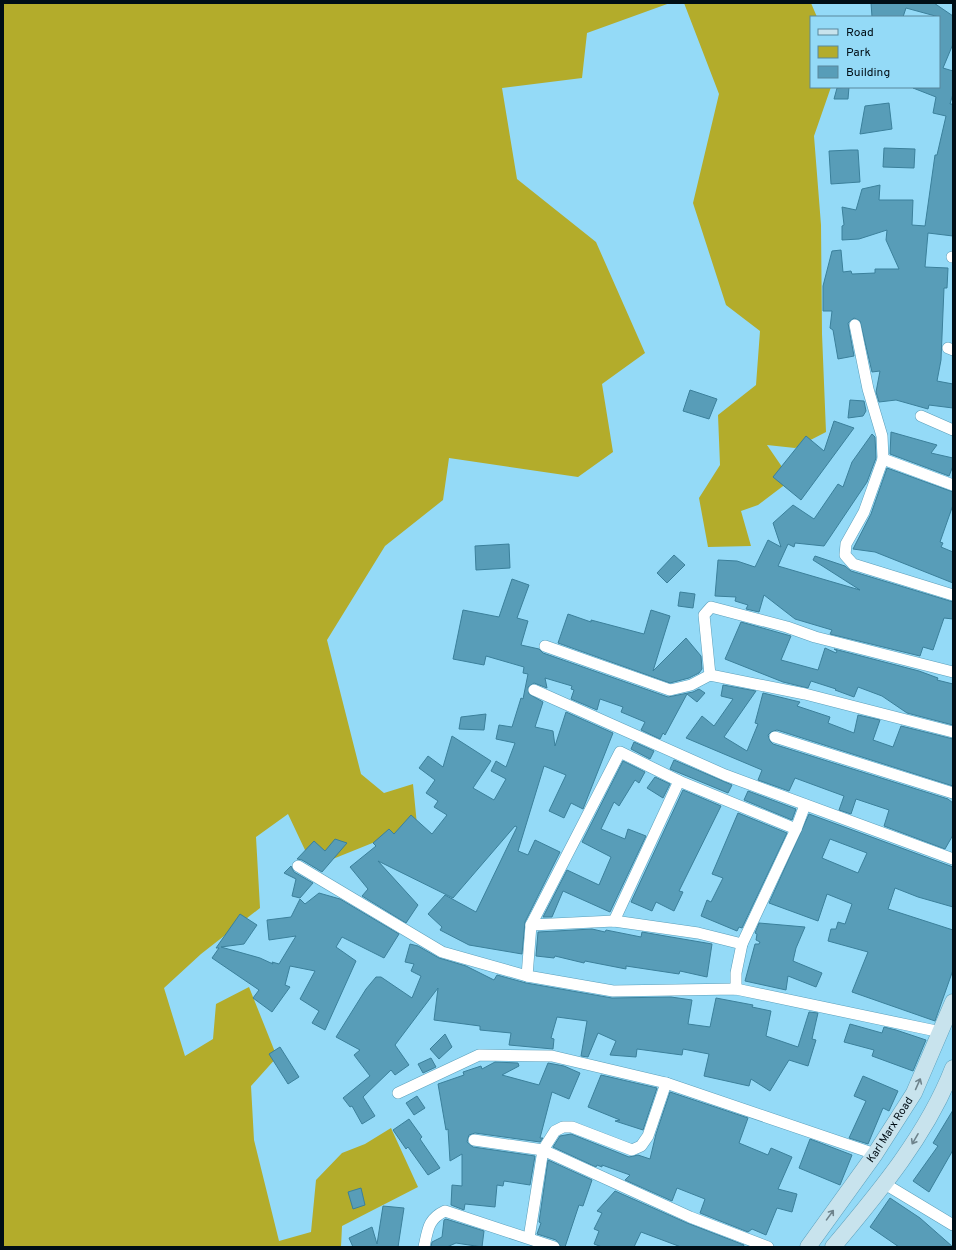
<svg xmlns="http://www.w3.org/2000/svg" width="956" height="1250" viewBox="0 0 956 1250" font-family="Overpass,sans-serif">
<style>
.green{fill:#b3ac2b}
.building{fill:#589db8;stroke:#3b809b;fill-rule:evenodd}
.lines{fill:none;stroke-linecap:round;stroke-linejoin:round}
.minor-casing{stroke:#5a9fbb;stroke-width:12}
.secondary-casing{stroke:#5a9fbb;stroke-width:17}
.minor{stroke:#fff;stroke-width:11}
.secondary{stroke:#c8e3ed;stroke-width:16}
.oneway{stroke:#6e838c}
.labels{text-anchor:middle;dominant-baseline:central;stroke-width:3;stroke-linejoin:round;paint-order:stroke}
.street-label{font-size:11px;fill:#000e16;stroke:#94daf7}
</style>
<rect width="100%" height="100%" fill="#94daf7"/>
<g class="green">
<path d="M3,3H670L587,33L582,78L502,88L517,179L596,242L645,353L602,384L613,452L578,477L449,458L443,500L385,546L327,640L361,774L384,793L413,784L417,825L313,867L288,814L256,837L260,908L201,954L164,988L185,1056L213,1039L216,1004L249,987L277,1057L251,1086L254,1140L279,1241L311,1232L316,1180L342,1153L365,1144L391,1128L418,1187L342,1226L341,1247H3Z"/>
<path d="M684,3H811L817,17H811V87H831L814,136L821,225L822,334L826,432L795,448L767,445L791,480L758,505L741,511L751,546L708,547L699,498L720,465L718,415L756,385L760,331L726,305L693,203L719,94Z"/>
</g>
<g class="building">
<path d="M871,3H934L953,16V44L943,68L953,71V94L950,104H953V236L928,233L925,267L948,268L947,288H944L941,360L937,381L953,384V408L929,405L928,409L896,400L879,402L876,392L880,371L872,372L860,321L854,318L848,323L854,356L838,359L833,330L830,328L832,311H823V286L832,251L841,250L843,272L851,271L852,274L875,273V269H899L886,240L887,230L859,239L842,240V226L844,225L842,207L856,210L862,189L880,185L879,200H913L912,225L925,226L935,155H937L946,116L933,113L936,97L913,88L939,87V17L906,8L903,17H872Z"/>
<path d="M849,87L848,99H834L837,88Z"/>
<path d="M889,103L892,129L860,134L865,106Z"/>
<path d="M884,148L915,149L914,168L883,167Z"/>
<path d="M851,150H858L860,182L831,184L829,151Z"/>
<path d="M690,390L717,399L709,419L683,411Z"/>
<path d="M850,400L864,401L866,411L863,416L848,418Z"/>
<path d="M834,421L854,428L801,500L773,477L806,436L824,451Z"/>
<path d="M891,432L937,445L931,453L953,458V466L949,476L890,454Z"/>
<path d="M872,434L875,437L876,458L867,482L824,546L795,543L794,547L788,544L778,566L860,590L813,560L815,556L845,566L851,571L953,602V619L944,618L933,650L923,647L920,656L830,634L832,630L795,619L764,595L759,612L746,609L748,605L735,601L736,597L715,596L718,560L737,561L755,567L768,540L781,547L773,523L793,505L814,519L838,484L843,487L852,462Z"/>
<path d="M887,468L953,492V505L940,542L943,543L941,547L953,552V583L875,552L853,549L871,514Z"/>
<path d="M509,544L510,568L476,570L475,546Z"/>
<path d="M674,555L685,565L667,583L657,573Z"/>
<path d="M512,579L529,585L517,618L528,621L521,645L539,649L543,653L668,697L693,692L699,689L705,693L697,702L687,694L665,735L663,733L660,739L641,730L645,722L621,712L623,707L600,699L597,710L571,699L574,690L571,689L572,686L545,678L547,688L534,683L528,687L529,694L543,702L535,727L553,731L555,746L566,712L613,733L583,809L571,803L564,818L549,811L566,775L544,766L518,851L528,855L535,840L560,852L525,922L522,954L469,945L440,930L442,927L428,914L445,895L476,912L517,827L515,826L453,898L378,861L418,905L406,923L362,896L368,889L350,867L376,846L373,843L389,829L394,834L411,815L432,834L447,815L434,807L438,801L426,793L435,780L419,768L428,756L443,767L452,736L491,761L473,788L494,800L506,779L491,771L496,761L506,767L515,743L496,739L499,725L512,727L521,698L523,699L528,674L523,673L524,667L486,656L484,665L453,659L463,610L499,617Z"/>
<path d="M680,592L695,594L693,608L678,606Z"/>
<path d="M651,610L670,616L653,671L686,638L701,656L702,669L699,673L689,678L670,683L558,643L568,614L591,622V620L644,634Z"/>
<path d="M741,622L791,636L781,660L818,670L825,648L836,653L837,651L834,649L919,671L938,678L937,680L953,684V725L907,713L882,696L858,687L854,697L835,690L836,689L811,681L808,688L783,682L725,659Z"/>
<path d="M723,685L756,691L724,737L747,751L758,724L755,723L763,693L800,702L797,706L830,717L828,723L854,733L858,715L880,720L873,740L893,747L901,726L953,739V786L777,730L771,732L768,735L770,741L773,744L948,799L953,803V835L945,849L884,826L889,810L856,799L851,814L839,810L844,796L795,778L789,791L758,780L762,770L686,738L702,716L714,726L733,699L721,696Z"/>
<path d="M486,714L484,730L459,729L461,717Z"/>
<path d="M634,742L654,751L650,759L631,749Z"/>
<path d="M674,760L732,785L728,793L670,769Z"/>
<path d="M623,761L645,772L639,783L635,780L619,806L614,802L601,829L625,839L628,829L646,836L610,912L563,891L552,917H543L567,870L599,885L611,857L582,842Z"/>
<path d="M655,777L670,784L663,798L647,788Z"/>
<path d="M683,790L721,806L679,891L683,892L674,911L656,902L652,911L631,902Z"/>
<path d="M748,791L796,809L792,820L744,800Z"/>
<path d="M738,813L787,833L742,928L739,927L737,931L701,916L707,900L711,902L723,878L712,874Z"/>
<path d="M809,814L953,867V907L918,897L895,888L888,909L953,930V970L935,1021L852,992L868,952L828,941L831,929H836L838,922L845,924L852,904L827,894L818,921L769,903ZM830,839L867,853L858,873L822,858Z"/>
<path d="M335,839L347,843L322,872L302,860L297,859L314,841L325,851Z"/>
<path d="M291,866L294,872L313,883L300,898L292,896L296,879L284,873Z"/>
<path d="M319,893L340,899L399,934L384,958L342,937L336,947L356,961L325,1030L312,1023L319,1011L300,999L315,971L290,966L285,985L290,987L272,1012L253,998L259,990L212,958L219,948H216L240,914L257,925L244,944L221,947L260,958L273,964L272,962L279,964L296,936L269,940L267,920L291,917L300,899L305,904Z"/>
<path d="M759,923L805,927L796,948L793,961L822,973L816,987L788,976L786,990L745,981L755,944H759L760,942L756,940L757,934L755,933Z"/>
<path d="M592,929L605,932L606,930L641,937L642,932L712,944L707,977L680,971L679,974L626,966V969L585,961L584,963L555,956L554,958L536,956L538,932Z"/>
<path d="M410,944L418,946L439,958L466,966L494,980L497,975L526,983L612,998L671,997L692,1000L688,1024L710,1027L716,998L753,1005L752,1007L771,1011L766,1036L798,1047L809,1012L818,1013L812,1039L816,1040L808,1066L789,1060L770,1091L751,1079L749,1086L704,1076L709,1054L683,1049L682,1055L637,1049L636,1057L610,1055L616,1041L598,1033L588,1057L581,1056L587,1021L557,1017L551,1038L554,1039L553,1049L509,1045L511,1033L480,1030V1026L434,1020L438,988L395,1045L409,1065L395,1075L391,1070L363,1097L375,1116L362,1124L352,1106L350,1107L343,1098L370,1076L354,1055L360,1050L336,1037L366,989L376,977H381L412,998L421,976L411,971L414,964L405,962Z"/>
<path d="M850,1024L882,1033L884,1027L896,1030L926,1040L913,1071L872,1056L874,1050L844,1042Z"/>
<path d="M445,1034L452,1047L439,1059L430,1049Z"/>
<path d="M280,1047L299,1077L288,1084L269,1054Z"/>
<path d="M431,1058L436,1067L423,1073L418,1064Z"/>
<path d="M495,1062L518,1063L519,1066L502,1075L539,1085L548,1063L564,1066L580,1073L569,1099L552,1092L540,1138H543L540,1142L475,1133L469,1135L467,1142L473,1147L535,1156L530,1185L504,1181L503,1186L497,1185L495,1207L465,1204L464,1210L451,1205L452,1185L462,1186V1154L450,1161L448,1129L446,1130L438,1084L464,1075L463,1072L481,1066L482,1069Z"/>
<path d="M601,1075L657,1088L643,1130L615,1121L620,1120L588,1107Z"/>
<path d="M863,1076L898,1091L889,1111L883,1108L868,1144L849,1138L866,1101L854,1096Z"/>
<path d="M670,1092L748,1118L739,1143L768,1155L771,1148L792,1157L778,1189L797,1194L792,1212L777,1208L766,1235L752,1229L748,1232L700,1213L705,1199L677,1188L672,1201L625,1180L630,1175L602,1165V1167L597,1165L596,1167L553,1147L560,1136L571,1134L629,1157L638,1155L650,1159L656,1134Z"/>
<path d="M417,1096L425,1108L414,1115L406,1103Z"/>
<path d="M953,1110V1150L929,1192L913,1181L938,1146L933,1143Z"/>
<path d="M409,1119L422,1137L420,1139L440,1168L428,1175L408,1147L406,1149L393,1130Z"/>
<path d="M810,1139L852,1155L840,1185L799,1168Z"/>
<path d="M548,1160L592,1180L583,1206L579,1205L565,1247H561L556,1240L537,1234L541,1223L539,1222Z"/>
<path d="M361,1188L365,1205L353,1209L348,1192Z"/>
<path d="M615,1191L687,1223L744,1245L743,1247H681L641,1232L634,1247H602L594,1244L599,1231L594,1229L602,1213L597,1211Z"/>
<path d="M890,1198L920,1218L953,1247H899L870,1227Z"/>
<path d="M383,1206L404,1208L398,1247H353L349,1238L372,1227L377,1244Z"/>
<path d="M446,1219L484,1231L482,1247L456,1243L447,1247H431L432,1242L442,1237L444,1220Z"/>
</g>
<g class="lines">
<defs>
<g id="minor">
<path d="M952,257H953"/>
<path d="M855,325L868,389L882,436L883,459L864,512L846,544L845,555L853,564L953,595"/>
<path d="M948,348L953,350"/>
<path d="M921,416L953,430"/>
<path d="M883,459L953,485"/>
<path d="M545,646L670,690L691,685L710,675L805,694L953,732"/>
<path d="M710,675L704,615L711,607L787,627L815,637L953,672"/>
<path d="M534,690L725,775L953,859"/>
<path d="M775,737L953,793"/>
<path d="M298,866L442,952L527,976L613,991L736,989L941,1032"/>
<path d="M614,921L679,781"/>
<path d="M531,925L614,921L698,933L742,944"/>
<path d="M527,976L531,925L620,752L679,781L796,829"/>
<path d="M736,989V973L742,944L796,829L805,805"/>
<path d="M398,1093L479,1055L552,1056L666,1083L875,1154"/>
<path d="M474,1140L543,1150L690,1217L768,1247"/>
<path d="M885,1184L953,1225"/>
<path d="M529,1238L543,1150L555,1131L563,1127H572L632,1150L641,1146L648,1136L666,1083"/>
<path d="M424,1247C428,1229 428,1219 445,1211L554,1247"/>
</g>
<g id="secondary">
<path id="s1" d="M808,1247L875,1154L914,1093L953,1002"/>
<path d="M833,1247C879,1192 927,1135 953,1068"/>
</g>
</defs>
<use href="#minor" class="minor-casing"/>
<use href="#secondary" class="secondary-casing"/>
<use href="#minor" class="minor"/>
<use href="#secondary" class="secondary"/>
</g>
<defs><path id="oneway-shaft" d="M-6 0H5M1.5-3L5.5 0L1.5 3" fill="none" stroke-width="1.6" stroke-linecap="round" stroke-linejoin="round"/></defs>
<g class="oneway">
<use href="#oneway-shaft" transform="translate(918 1084) rotate(-66)"/>
<use href="#oneway-shaft" transform="translate(915 1139) rotate(120)"/>
<use href="#oneway-shaft" transform="translate(830 1215) rotate(-54)"/>
</g>
<g class="labels">
<g class="street-label">
<text stroke="none"><textPath href="#s1" startOffset="143">Karl Marx Road</textPath></text>
</g>
</g>
<rect width="956" height="1250" fill="none" stroke="#000e16" stroke-width="8"/>
<rect x="810" y="16" width="130" height="72" fill="#94daf7" stroke="#59889d"/>
<rect x="818" y="29" width="20" height="6" fill="#c8e3ed" stroke="#59889d"/>
<text x="846" y="36" font-size="12" fill="#000e16">Road</text>
<rect x="818" y="46" width="20" height="12" fill="#b3ac2b" stroke="#59889d"/>
<text x="846" y="56" font-size="12" fill="#000e16">Park</text>
<rect x="818" y="66" width="20" height="12" fill="#589db8" stroke="#59889d"/>
<text x="846" y="76" font-size="12" fill="#000e16">Building</text>
</svg>
